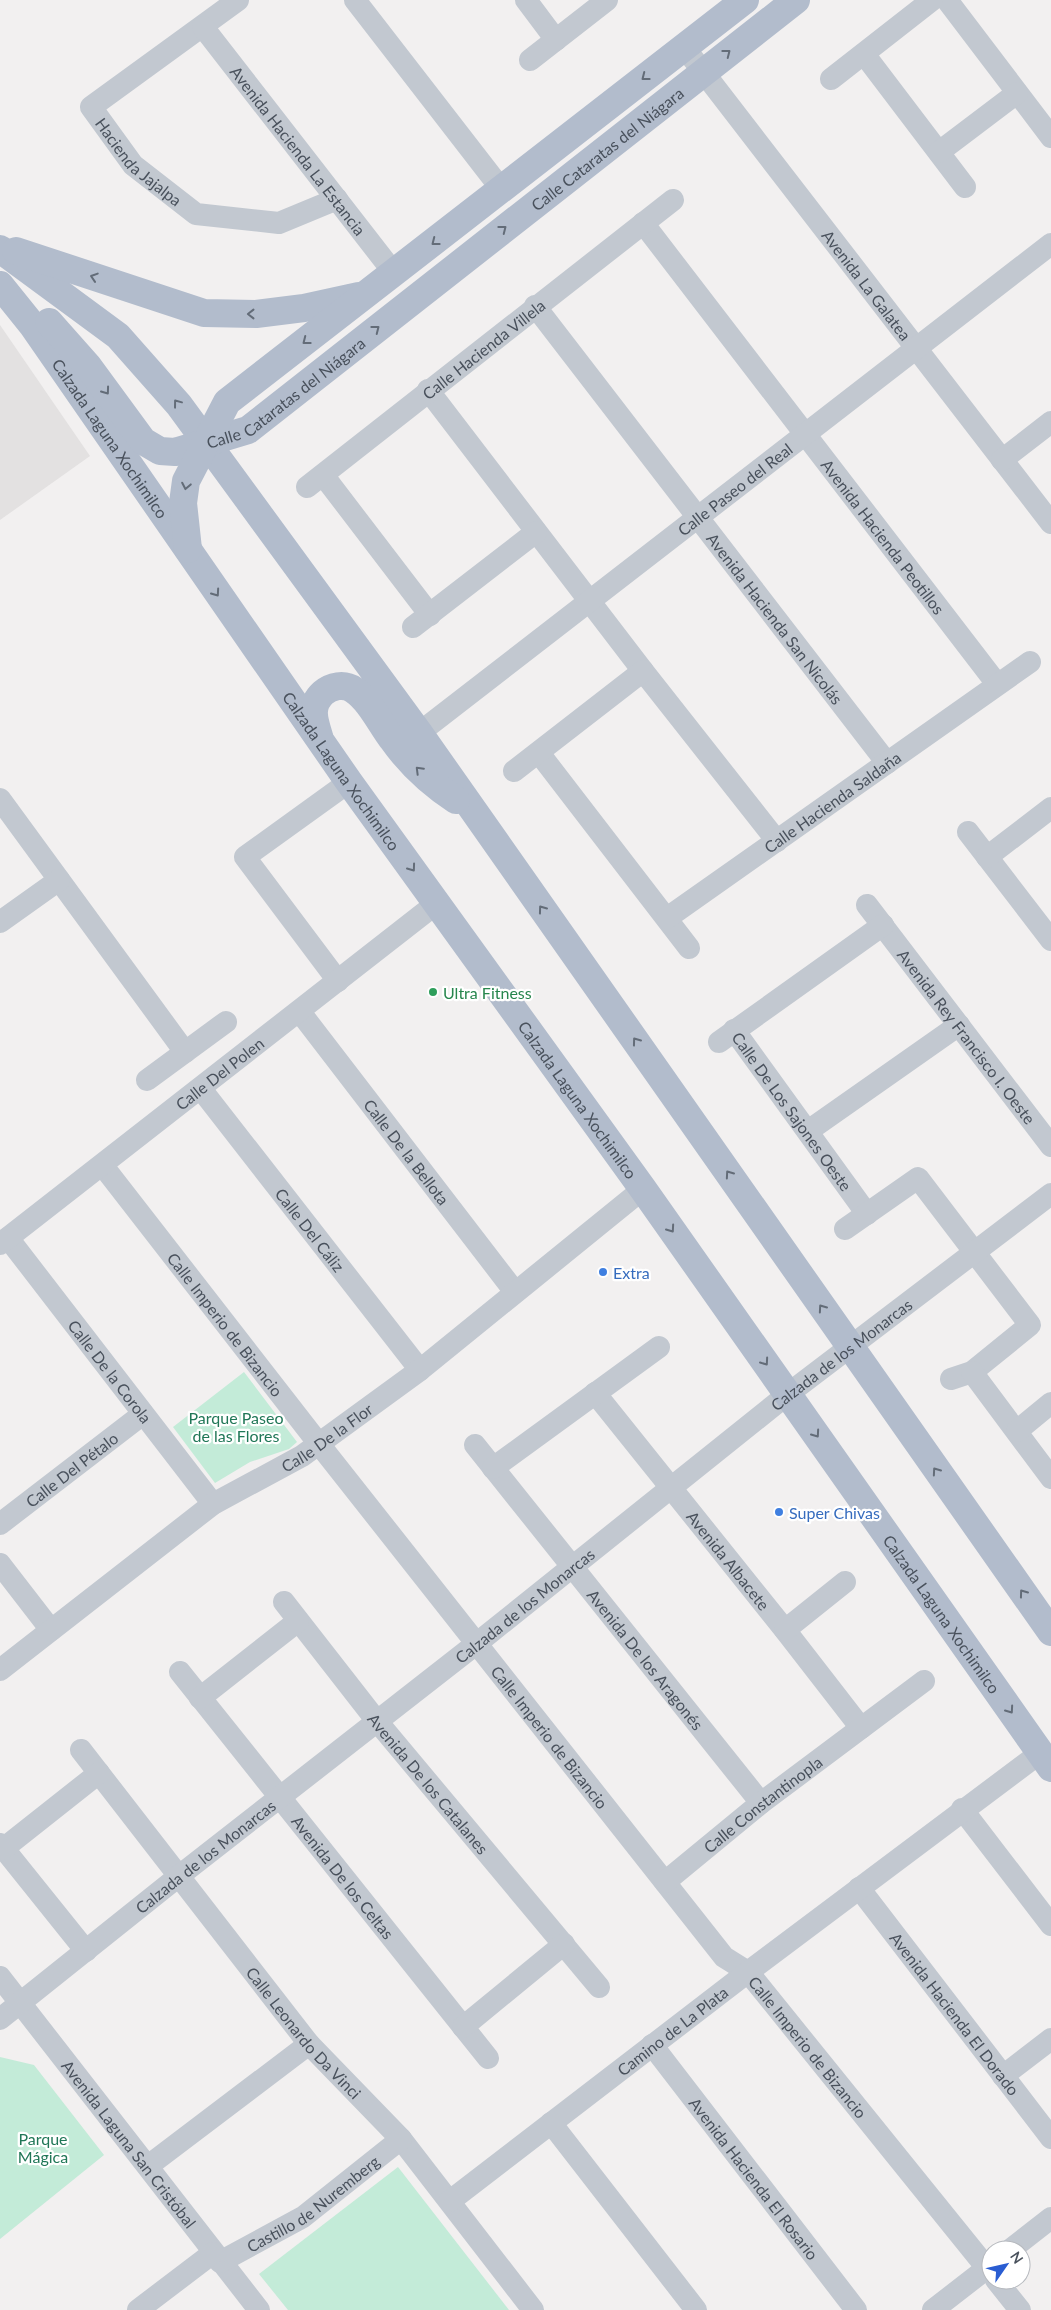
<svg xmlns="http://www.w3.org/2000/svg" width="1051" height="2310" viewBox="0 0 1051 2310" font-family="Lato,sans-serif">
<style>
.education{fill:#e3e1e1}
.green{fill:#c3ebd8}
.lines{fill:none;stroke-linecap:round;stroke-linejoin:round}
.minor{stroke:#c2c8d0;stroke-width:22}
.major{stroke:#b2bccc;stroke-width:28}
.oneway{stroke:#636c78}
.leisure-dot{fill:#2e9e5b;stroke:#fff;stroke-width:2}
.shop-dot{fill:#3f7fe0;stroke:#fff;stroke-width:2}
.labels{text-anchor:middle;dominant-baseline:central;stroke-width:4.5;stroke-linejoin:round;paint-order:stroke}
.street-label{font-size:16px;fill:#49515c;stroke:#fff}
.leisure-label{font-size:16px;fill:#27864d;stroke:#fff;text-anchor:start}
.shop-label{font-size:16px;fill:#366cbe;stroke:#fff;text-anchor:start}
.park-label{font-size:16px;fill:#207757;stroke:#fff}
</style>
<rect width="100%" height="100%" fill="#f2f0f0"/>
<path class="education" d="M0,325L90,456L0,520Z"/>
<g class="green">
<path d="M244,1372L297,1442L289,1449L250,1462L215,1483L173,1427Z"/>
<path d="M0,2057L34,2065L104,2155L0,2239Z"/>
<path d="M398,2167L509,2310H288L259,2274Z"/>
</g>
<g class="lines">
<g class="minor">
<path id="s1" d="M238,0L91,107L133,165L196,214L279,223L337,199"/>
<path d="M355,0L502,190"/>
<path d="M526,0L556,40"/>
<path d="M947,0L1051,137"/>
<path id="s2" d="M203,27L394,273"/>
<path id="s3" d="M684,47L1051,523"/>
<path d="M864,54L965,187"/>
<path d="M530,60L607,0"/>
<path d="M831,79L932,0"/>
<path d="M939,152L1017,93"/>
<path id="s4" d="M643,223L997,684"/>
<path id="s5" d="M535,306L887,763"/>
<path d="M428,390L643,671L777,841"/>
<path d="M1002,460L1051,422"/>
<path d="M323,475L430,615"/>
<path id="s6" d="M307,487L673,200"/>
<path d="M413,627L536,532"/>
<path id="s7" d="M419,733L1051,244"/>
<path d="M539,753L689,948"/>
<path d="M514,771L643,671"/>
<path d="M0,799L185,1052"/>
<path d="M968,832L1051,940"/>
<path d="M987,857L1051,808"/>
<path id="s8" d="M867,905L1051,1146"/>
<path id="s9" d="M667,918L1030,662"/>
<path d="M0,922L59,880"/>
<path d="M338,981L245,857L349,782"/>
<path id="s10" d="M300,1012L515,1292"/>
<path id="s11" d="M734,1030L867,1214"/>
<path d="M719,1042L883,925"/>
<path d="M147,1080L226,1022"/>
<path id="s12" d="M201,1089L420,1370"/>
<path d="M808,1131L959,1025"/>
<path id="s13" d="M103,1166L319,1444L724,1957L748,1972L991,2273"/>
<path d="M845,1229L918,1178L1030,1325L972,1372L951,1379"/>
<path id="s14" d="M8,1238L213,1504"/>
<path id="s15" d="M0,1244L437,903"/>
<path d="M972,1372L1051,1478"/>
<path id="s16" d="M595,1393L785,1630L861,1728"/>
<path d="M1017,1431L1051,1403"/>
<path id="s17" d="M475,1445L761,1803"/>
<path d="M493,1468L659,1347"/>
<path id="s18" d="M0,1524L143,1414"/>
<path d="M0,1564L51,1630"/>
<path id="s19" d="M284,1602L376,1720L599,1987"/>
<path d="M785,1630L845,1582"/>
<path id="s20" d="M0,1670L213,1504L302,1456L420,1370L643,1189"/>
<path id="s21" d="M180,1672L488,2058"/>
<path d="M200,1698L298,1621"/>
<path id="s22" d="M81,1750L309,2044L401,2139L533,2310"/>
<path d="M962,1809L1051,1925"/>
<path d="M0,1844L86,1951"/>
<path d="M3,1849L99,1773"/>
<path id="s23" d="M665,1882L761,1803L924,1681"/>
<path id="s24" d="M859,1888L1051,2138"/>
<path id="s25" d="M0,1977L259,2310"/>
<path id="s26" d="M0,2019L179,1876L476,1644L788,1394L1051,1194"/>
<path d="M463,2027L564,1944"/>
<path id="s27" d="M652,2045L856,2310"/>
<path d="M1003,2076L1051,2039"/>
<path d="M551,2123L696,2310"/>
<path d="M148,2166L309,2044"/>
<path id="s28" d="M450,2201L748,1972L1040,1753"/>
<path d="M1010,2250L1051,2218"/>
<path id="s29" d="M220,2262L303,2217L401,2139"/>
<path d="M996,2280L1020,2310"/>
<path d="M138,2310L213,2253"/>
<path d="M933,2310L991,2265"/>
</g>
<g class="major">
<path d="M0,249L118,336L179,405L419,733L1051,1632"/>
<path d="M16,251L204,313L256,314L304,308L359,296"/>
<path id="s30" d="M0,285L33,326L349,782L643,1189L1051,1768"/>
<path id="s31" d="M49,322L88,366L143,441L160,451L175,452L248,430L796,0"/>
<path d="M188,549L183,503L186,481L227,402L745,0"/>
<path d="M319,736C314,720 309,706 323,693C331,686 344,683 354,690C370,701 380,723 392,739C409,763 430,783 456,800"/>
</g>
</g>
<defs><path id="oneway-chevron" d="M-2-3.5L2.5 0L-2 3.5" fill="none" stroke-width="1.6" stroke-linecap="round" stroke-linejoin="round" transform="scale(1.25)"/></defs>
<g class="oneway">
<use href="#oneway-chevron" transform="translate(727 53) rotate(-38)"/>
<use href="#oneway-chevron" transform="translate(645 77) rotate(142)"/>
<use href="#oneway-chevron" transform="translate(503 229) rotate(-38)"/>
<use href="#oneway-chevron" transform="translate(435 242) rotate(142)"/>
<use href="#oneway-chevron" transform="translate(94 277) rotate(-162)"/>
<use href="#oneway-chevron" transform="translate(251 314) rotate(180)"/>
<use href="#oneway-chevron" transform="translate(376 329) rotate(-38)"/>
<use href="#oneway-chevron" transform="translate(306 341) rotate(142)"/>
<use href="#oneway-chevron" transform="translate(106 391) rotate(54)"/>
<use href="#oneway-chevron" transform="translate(177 403) rotate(-127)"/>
<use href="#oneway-chevron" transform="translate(186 486) rotate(101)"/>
<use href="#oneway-chevron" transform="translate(216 593) rotate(55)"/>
<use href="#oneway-chevron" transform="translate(419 770) rotate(-135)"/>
<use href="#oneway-chevron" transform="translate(412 868) rotate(54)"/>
<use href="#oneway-chevron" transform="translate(542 909) rotate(-126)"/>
<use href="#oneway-chevron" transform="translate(636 1041) rotate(-126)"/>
<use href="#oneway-chevron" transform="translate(729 1174) rotate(-125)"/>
<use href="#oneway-chevron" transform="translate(671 1229) rotate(55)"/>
<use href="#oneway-chevron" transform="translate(822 1308) rotate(-125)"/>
<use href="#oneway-chevron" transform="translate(765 1362) rotate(55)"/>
<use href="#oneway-chevron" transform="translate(816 1434) rotate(55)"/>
<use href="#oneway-chevron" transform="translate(936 1471) rotate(-125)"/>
<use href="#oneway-chevron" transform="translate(1023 1593) rotate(-126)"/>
<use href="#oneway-chevron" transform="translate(1010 1710) rotate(55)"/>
</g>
<circle class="leisure-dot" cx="433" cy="992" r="5"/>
<g class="shop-dot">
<circle cx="603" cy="1272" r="5"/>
<circle cx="779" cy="1512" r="5"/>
</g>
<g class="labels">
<g class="street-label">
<text stroke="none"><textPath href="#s31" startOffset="719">Calle Cataratas del Niágara</textPath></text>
<text stroke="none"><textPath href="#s2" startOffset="156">Avenida Hacienda La Estancia</textPath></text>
<text stroke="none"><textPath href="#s1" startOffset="255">Hacienda Jajalpa</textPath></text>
<text stroke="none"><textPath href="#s3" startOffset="300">Avenida La Galatea</textPath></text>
<text stroke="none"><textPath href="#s6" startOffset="224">Calle Hacienda Villela</textPath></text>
<text stroke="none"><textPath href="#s31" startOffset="314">Calle Cataratas del Niágara</textPath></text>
<text stroke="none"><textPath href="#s30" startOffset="189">Calzada Laguna Xochimilco</textPath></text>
<text stroke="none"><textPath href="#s7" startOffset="399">Calle Paseo del Real</textPath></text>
<text stroke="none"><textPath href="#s4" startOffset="395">Avenida Hacienda Peotillos</textPath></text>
<text stroke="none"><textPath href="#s5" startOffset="394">Avenida Hacienda San Nicolás</textPath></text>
<text stroke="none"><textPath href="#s30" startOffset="594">Calzada Laguna Xochimilco</textPath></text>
<text stroke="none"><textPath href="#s9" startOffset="202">Calle Hacienda Saldaña</textPath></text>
<text stroke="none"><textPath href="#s8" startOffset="165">Avenida Rey Francisco I. Oeste</textPath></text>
<text stroke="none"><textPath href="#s15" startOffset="278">Calle Del Polen</textPath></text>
<text stroke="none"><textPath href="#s30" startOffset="999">Calzada Laguna Xochimilco</textPath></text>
<text stroke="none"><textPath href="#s11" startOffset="100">Calle De Los Sajones Oeste</textPath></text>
<text stroke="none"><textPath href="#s10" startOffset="176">Calle De la Bellota</textPath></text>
<text stroke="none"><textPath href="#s12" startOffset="178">Calle Del Cáliz</textPath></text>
<text stroke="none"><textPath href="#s13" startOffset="200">Calle Imperio de Bizancio</textPath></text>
<text stroke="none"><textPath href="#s26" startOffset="1072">Calzada de los Monarcas</textPath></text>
<text stroke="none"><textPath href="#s14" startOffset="168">Calle De la Corola</textPath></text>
<text stroke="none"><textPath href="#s20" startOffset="402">Calle De la Flor</textPath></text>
<text stroke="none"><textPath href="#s18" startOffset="90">Calle Del Pétalo</textPath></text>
<text stroke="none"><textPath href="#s16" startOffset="214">Avenida Albacete</textPath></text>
<text stroke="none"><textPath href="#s26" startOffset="668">Calzada de los Monarcas</textPath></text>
<text stroke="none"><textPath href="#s30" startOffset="1629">Calzada Laguna Xochimilco</textPath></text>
<text stroke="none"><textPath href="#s17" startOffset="274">Avenida De los Aragonés</textPath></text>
<text stroke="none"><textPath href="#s13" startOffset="725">Calle Imperio de Bizancio</textPath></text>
<text stroke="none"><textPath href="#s19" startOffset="232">Avenida De los Catalanes</textPath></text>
<text stroke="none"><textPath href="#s23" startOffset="125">Calle Constantinopla</textPath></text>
<text stroke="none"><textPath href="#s26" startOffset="262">Calzada de los Monarcas</textPath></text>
<text stroke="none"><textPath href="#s21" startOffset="262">Avenida De los Celtas</textPath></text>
<text stroke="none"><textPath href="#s24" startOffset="158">Avenida Hacienda El Dorado</textPath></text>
<text stroke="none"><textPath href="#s28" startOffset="280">Camino de La Plata</textPath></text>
<text stroke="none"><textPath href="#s22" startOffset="360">Calle Leonardo Da Vinci</textPath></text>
<text stroke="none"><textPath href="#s13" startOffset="1130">Calle Imperio de Bizancio</textPath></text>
<text stroke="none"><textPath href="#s25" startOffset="211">Avenida Laguna San Cristóbal</textPath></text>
<text stroke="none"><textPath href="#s27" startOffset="168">Avenida Hacienda El Rosario</textPath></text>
<text stroke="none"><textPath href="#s29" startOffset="110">Castillo de Nuremberg</textPath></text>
</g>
<g class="leisure-label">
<text x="443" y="992">Ultra Fitness</text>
</g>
<g class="shop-label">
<text x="613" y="1272">Extra</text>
<text x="789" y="1512">Super Chivas</text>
</g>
<g class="park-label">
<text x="236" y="1417">Parque Paseo<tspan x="236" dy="18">de las Flores</tspan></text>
<text x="43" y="2138">Parque<tspan x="43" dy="18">Mágica</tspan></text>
</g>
</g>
<g transform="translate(1006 2265) rotate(56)"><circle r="24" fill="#ffffff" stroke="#b6b9be"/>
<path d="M0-4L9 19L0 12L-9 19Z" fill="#2a5dd2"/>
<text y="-8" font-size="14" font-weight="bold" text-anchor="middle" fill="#49515c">N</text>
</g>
</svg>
